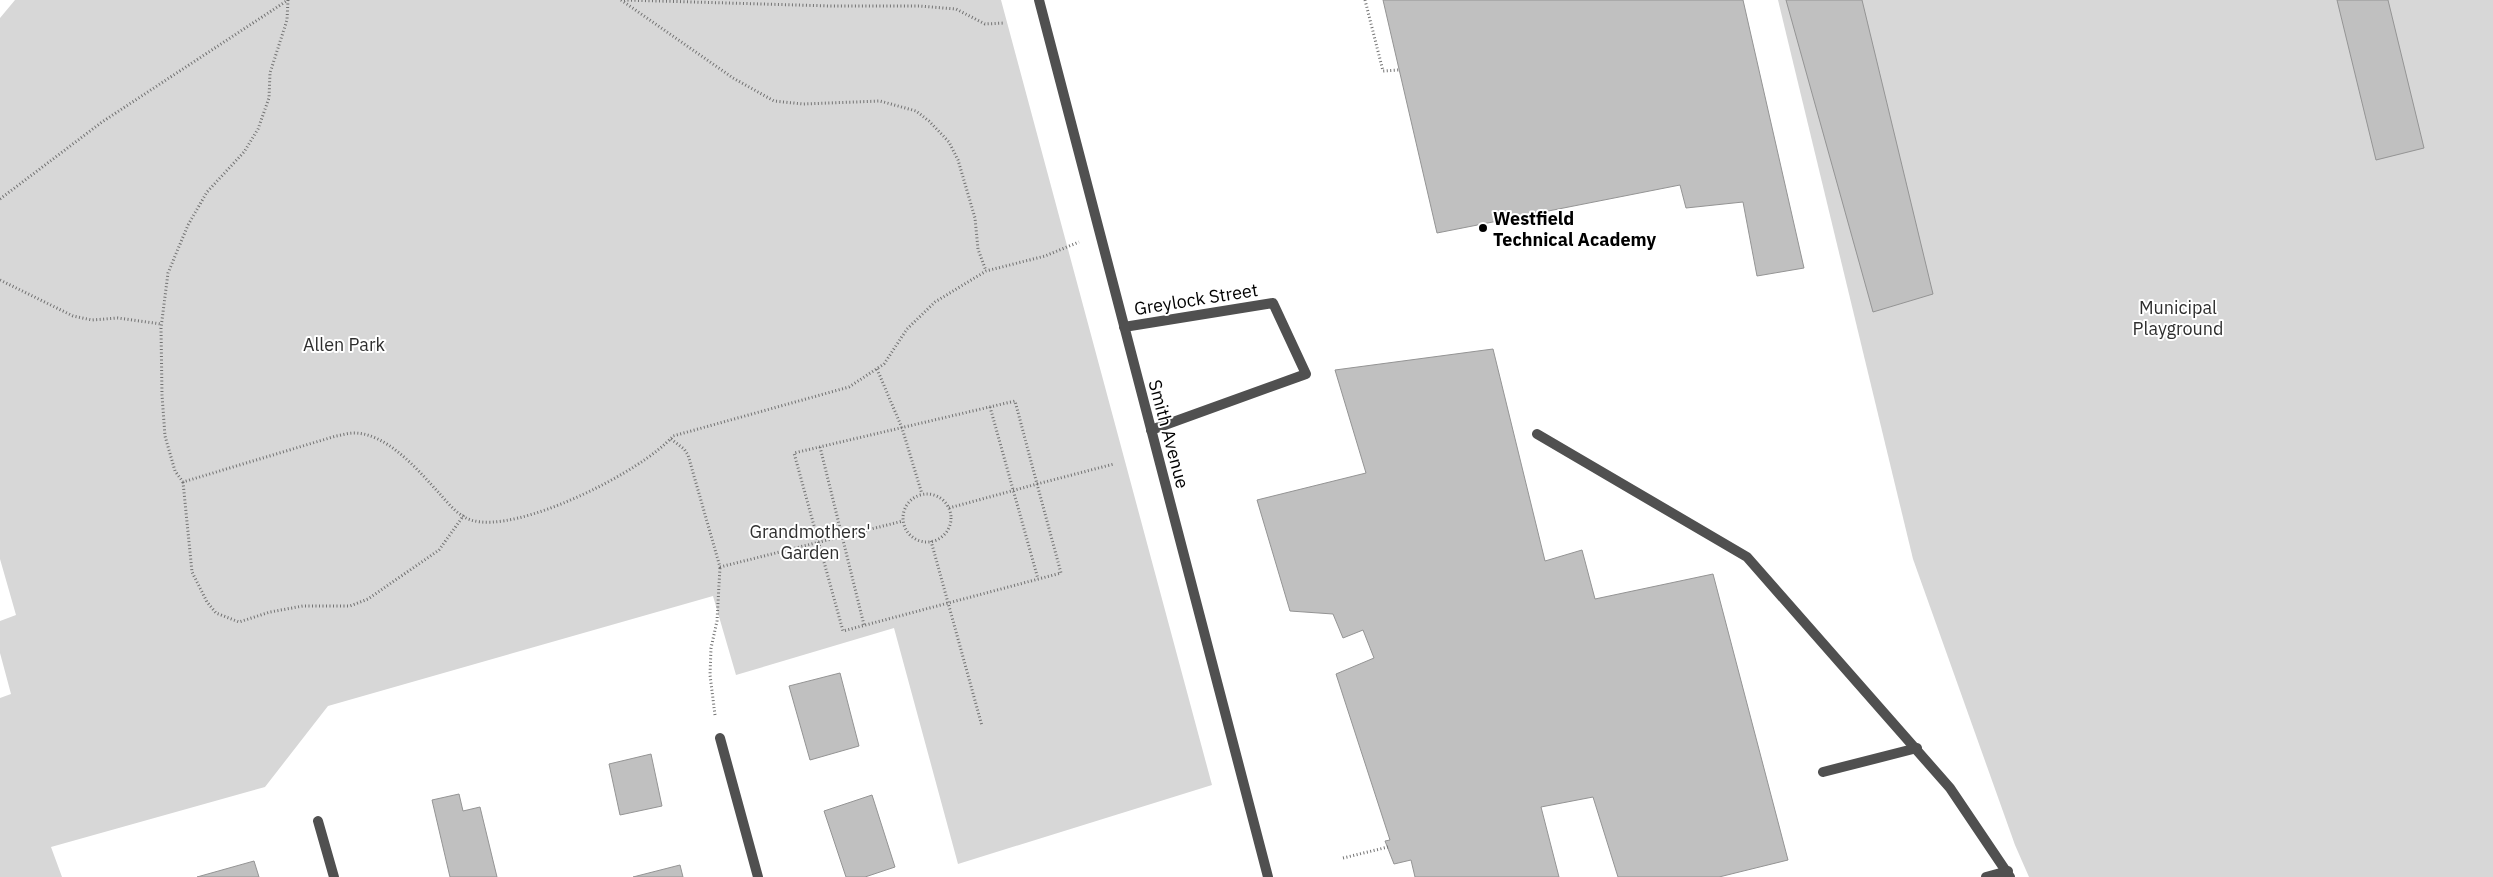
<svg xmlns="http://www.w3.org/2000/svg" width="2493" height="877" viewBox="0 0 2493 877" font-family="'IBM Plex Sans',sans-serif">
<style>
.green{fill:#d7d7d7}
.building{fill:#c0c0c0;stroke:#949494}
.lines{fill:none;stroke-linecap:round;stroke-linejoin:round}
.path{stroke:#727272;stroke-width:3;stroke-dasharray:1 2.5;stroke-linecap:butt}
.lane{stroke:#505050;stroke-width:10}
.street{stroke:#505050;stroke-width:10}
.poi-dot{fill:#000;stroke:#fff;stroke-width:2}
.labels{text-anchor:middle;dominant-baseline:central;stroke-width:4;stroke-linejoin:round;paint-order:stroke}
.poi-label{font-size:18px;font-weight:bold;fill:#000;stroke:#fff;text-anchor:start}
.street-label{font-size:18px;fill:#000;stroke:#fff}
.park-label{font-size:18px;fill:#2e2e2e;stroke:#fff}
</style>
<rect width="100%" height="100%" fill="#fff"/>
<g class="green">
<path d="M15,0H1001L1212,785L958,864L894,628L736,675L713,596L328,706L265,787L51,847L62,877H0V698L11,694L0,653V621L16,615L0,559V18Z"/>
<path d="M1778,0H2493V877H2029L2015,845L1913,559Z"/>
</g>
<g class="building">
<path d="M1383,0H1743L1804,268L1757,276L1743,202L1686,208L1680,185L1437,233Z"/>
<path d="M1786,0H1862L1933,294L1873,312Z"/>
<path d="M2337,0H2388L2424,148L2376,160Z"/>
<path d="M1493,349L1545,561L1582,550L1595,599L1713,574L1788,860L1719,877H1618L1593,797L1541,807L1559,877H1415L1411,860L1394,864L1385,841L1390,840L1336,674L1374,658L1363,630L1343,638L1333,614L1290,611L1257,500L1366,473L1335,370Z"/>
<path d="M840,673L859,746L810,760L789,686Z"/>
<path d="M651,754L662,806L620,815L609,764Z"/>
<path d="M459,794L463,811L480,807L497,877H450L432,800Z"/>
<path d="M872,795L895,867L865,877H846L824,811Z"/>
<path d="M254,861L259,877H197Z"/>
<path d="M680,865L683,877H633Z"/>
</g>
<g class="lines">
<g class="path">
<path d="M288,0L287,20L270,73L269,98L258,129L244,152L207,192L188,225L168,273L161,328L162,395L165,436L175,471L183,482L336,436C342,435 348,433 354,433C387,433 419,471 439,493C448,503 458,516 471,520C517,535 643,471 673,436L849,387L884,364L907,329L935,302L986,271L1045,256L1079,242"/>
<path d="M621,0L733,78L774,101L803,104L880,101L916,111L929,121L949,142L958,160L975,218L978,249L986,271"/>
<path d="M624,0L831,6H919L956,9L985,24L1005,23"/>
<path d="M1365,0L1383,71L1399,70"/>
<path d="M0,199L102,122L288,0"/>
<path d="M0,280L73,316L92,320L118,318L161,324"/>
<path d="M877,369L902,428L922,494"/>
<path d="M990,407L1038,579"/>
<path d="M671,439L684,449L688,455L720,567L903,521"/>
<path d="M820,447L864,625"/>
<path d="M183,482L192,572L207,602L216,613L239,622L270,612L303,606H350L368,599L439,550L464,515"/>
<circle cx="927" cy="518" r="24"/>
<path d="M949,508L1037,484L1061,573L843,631L794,453L1015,401L1037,484L1114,464"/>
<path d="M931,541L982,726"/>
<path d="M715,715L710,675L711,648L717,621L720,567"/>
<path d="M1343,858L1388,847"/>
</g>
<g class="lane">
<path d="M1124,327L1273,303L1306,374L1151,430"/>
<path d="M1537,434L1747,557L1950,788L2010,877"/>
<path d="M1823,772L1917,748"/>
<path d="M1986,877L2008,871"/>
</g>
<g class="street">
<path d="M1039,0L1268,877"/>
<path d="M720,738L758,877"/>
<path d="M318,821L334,877"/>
</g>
</g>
<circle class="poi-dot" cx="1483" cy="228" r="5"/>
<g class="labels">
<g class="poi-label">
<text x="1493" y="218">Westfield<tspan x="1493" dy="21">Technical Academy</tspan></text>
</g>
<g class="street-label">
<text transform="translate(1196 299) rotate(-9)">Greylock Street</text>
<text transform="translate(1169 434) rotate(75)">Smith Avenue</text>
</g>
<g class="park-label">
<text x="2178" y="307">Municipal<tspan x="2178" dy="21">Playground</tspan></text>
<text x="344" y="344">Allen Park</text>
<text x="810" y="531">Grandmothers'<tspan x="810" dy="21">Garden</tspan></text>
</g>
</g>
</svg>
